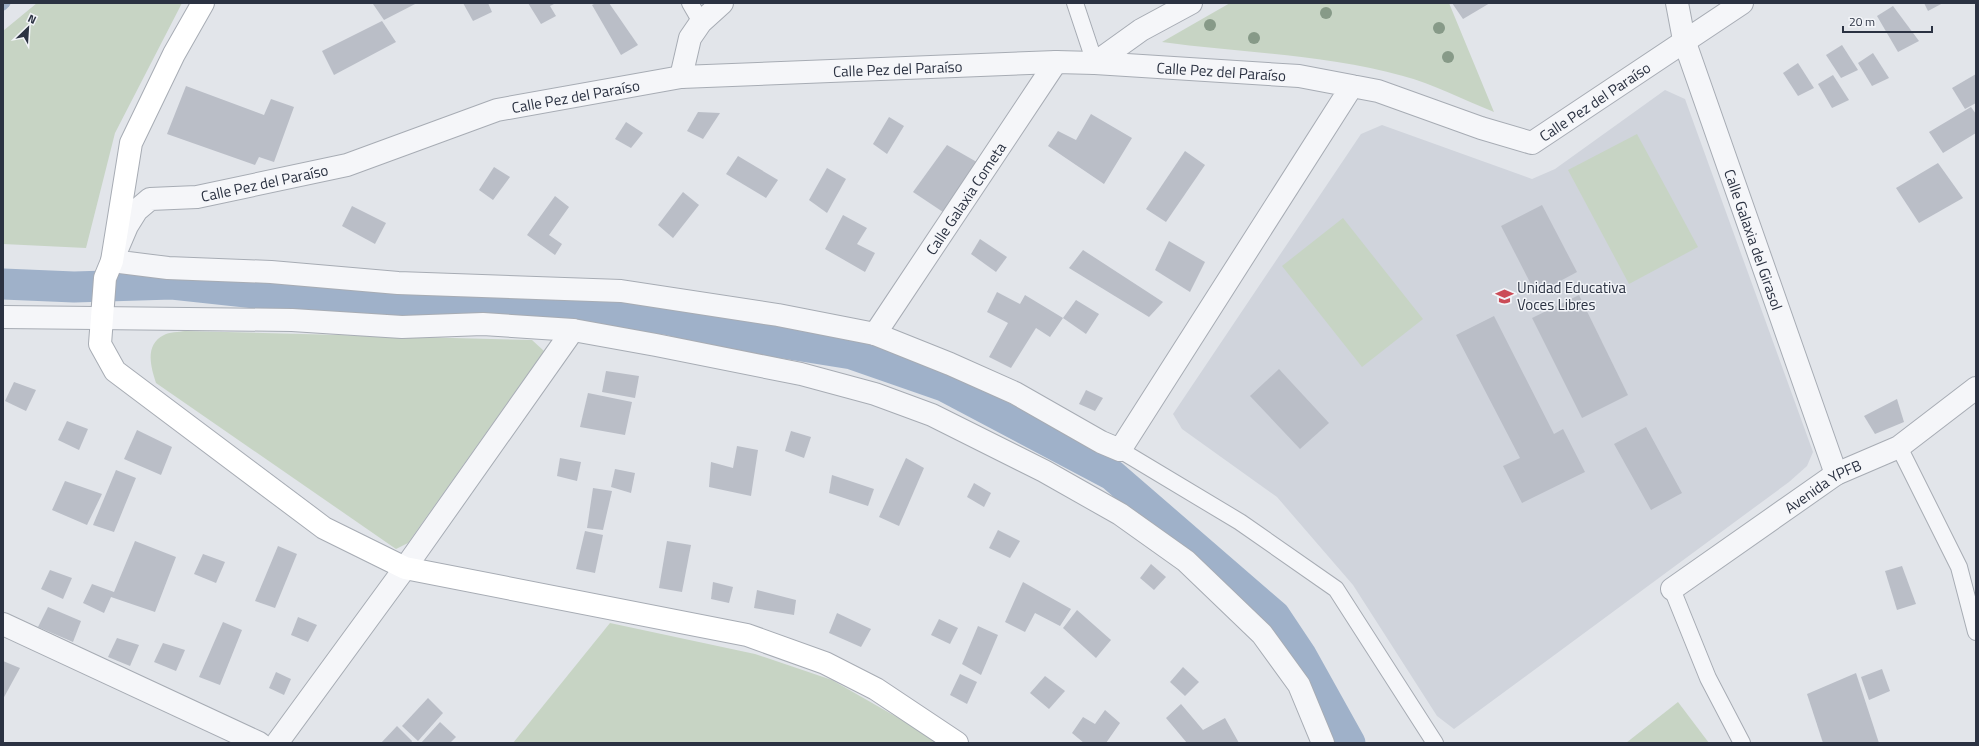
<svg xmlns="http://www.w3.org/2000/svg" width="1979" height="746" viewBox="0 0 1979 746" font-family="'Titillium Web',sans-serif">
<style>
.built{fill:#d0d4dc}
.green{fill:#c7d4c4}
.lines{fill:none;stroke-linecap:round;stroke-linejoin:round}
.stream{stroke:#9fb1c9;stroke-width:9}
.canal{stroke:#9fb1c9;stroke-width:31}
.building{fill:#babec7}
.lane-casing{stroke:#a7acb4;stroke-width:18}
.street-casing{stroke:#a7acb4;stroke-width:24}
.secondary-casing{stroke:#a7acb4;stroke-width:24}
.lane{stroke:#f5f6f9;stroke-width:16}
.street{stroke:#f5f6f9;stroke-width:22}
.secondary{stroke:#fff;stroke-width:22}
.tree{fill:#879a88}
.labels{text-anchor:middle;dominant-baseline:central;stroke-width:3;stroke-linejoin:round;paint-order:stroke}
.street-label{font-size:15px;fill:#2b3242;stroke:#f2f4f8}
.poi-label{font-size:15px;fill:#2b3242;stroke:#f2f4f8;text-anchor:start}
</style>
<rect width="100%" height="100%" fill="#e2e5ea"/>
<path class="built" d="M1665,90L1685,99L1813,452L1807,466L1789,482L1454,729L1437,716L1353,585L1277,497L1182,429L1173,414L1361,134L1382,125L1532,179L1555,169Z"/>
<g class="green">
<path d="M37,3H182L115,133L86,248L3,244V31Z"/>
<path d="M1230,3H1449L1494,112C1464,100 1433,84 1403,76C1325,54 1242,53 1162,42Z"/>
<path d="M1637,134L1698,247L1629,284L1568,170Z"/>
<path d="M1343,218L1423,319L1362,367L1282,266Z"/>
<path d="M185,331L532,340L544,351L408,543L396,549L156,383C151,367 144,345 164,335C169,332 179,332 185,331Z"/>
<path d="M610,623L755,654L832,680L942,743H513Z"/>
<path d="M1678,702L1709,743H1626Z"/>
</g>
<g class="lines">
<path class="stream" d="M3,6L6,3"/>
<path class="canal" d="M3,284L74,287L172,284L355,304L427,301H528L670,320L721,333L852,354L944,386L1112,475L1275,616L1301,655L1350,743"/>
</g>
<g class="building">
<path d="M376,3H417L384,20L373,4Z"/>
<path d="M463,3H488L492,12L473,21Z"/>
<path d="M528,3H556L550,6L556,16L541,24Z"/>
<path d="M596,3H609L638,45L621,55L592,5Z"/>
<path d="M1452,3H1490L1463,19Z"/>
<path d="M1924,3H1943L1928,11Z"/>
<path d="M1893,6L1919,41L1898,52L1877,16Z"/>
<path d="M382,21L396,42L334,75L322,51Z"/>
<path d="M1842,45L1858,70L1841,78L1826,55Z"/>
<path d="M1873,53L1889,78L1872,86L1858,63Z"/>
<path d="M1798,63L1814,88L1798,96L1783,73Z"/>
<path d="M1976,74V103L1965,109L1952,88Z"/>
<path d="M1833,75L1849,100L1832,108L1818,84Z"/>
<path d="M186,86L264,115L271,99L294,107L274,162L259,157L255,165L167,134Z"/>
<path d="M1971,107L1976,114V133L1943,153L1929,132Z"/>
<path d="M698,112L720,113L703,139L687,131Z"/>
<path d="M1091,114L1132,138L1104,184L1048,146L1058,131L1076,140Z"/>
<path d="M889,117L904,126L887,154L873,144Z"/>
<path d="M626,122L643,133L631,148L615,139Z"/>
<path d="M947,145L982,165L946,214L913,192Z"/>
<path d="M1185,151L1205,165L1166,222L1146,209Z"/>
<path d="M738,156L778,180L766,198L726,174Z"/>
<path d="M1938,163L1963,198L1919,223L1896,188Z"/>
<path d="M494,167L510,177L493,200L479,190Z"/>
<path d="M827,168L846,179L827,213L809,200Z"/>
<path d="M683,192L699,205L673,238L658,225Z"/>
<path d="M555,196L569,207L549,235L562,244L555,255L527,235Z"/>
<path d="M1542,205L1577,272L1536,294L1501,226Z"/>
<path d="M352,206L386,223L375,244L342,226Z"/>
<path d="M843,215L867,228L857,244L875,253L865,272L825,249Z"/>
<path d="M980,239L1007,257L996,272L971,254Z"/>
<path d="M1169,241L1205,262L1190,292L1155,270Z"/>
<path d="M1083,250L1163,302L1149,317L1069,268Z"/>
<path d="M997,292L1020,304L1025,295L1063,318L1050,337L1036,328L1011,368L989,357L1008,323L987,312Z"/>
<path d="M1579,295L1628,395L1582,418L1532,318Z"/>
<path d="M1076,300L1099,314L1086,334L1063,318Z"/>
<path d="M1494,316L1554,434L1563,429L1585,472L1522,503L1503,466L1520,458L1456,335Z"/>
<path d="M1279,369L1329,423L1300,449L1250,396Z"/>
<path d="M606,371L639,376L635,398L602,392Z"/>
<path d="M14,382L36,390L26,411L5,401Z"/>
<path d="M1086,390L1103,398L1095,411L1079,404Z"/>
<path d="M588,393L632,402L625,435L580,427Z"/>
<path d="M1897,399L1904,422L1875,434L1864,416Z"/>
<path d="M67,421L88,429L79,450L58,440Z"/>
<path d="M1646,427L1682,493L1651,510L1614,444Z"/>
<path d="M137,430L172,447L161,475L124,459Z"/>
<path d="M791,431L811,437L804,458L785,451Z"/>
<path d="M737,446L758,450L751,496L709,487L711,462L733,468Z"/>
<path d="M560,458L581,462L577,481L557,476Z"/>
<path d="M906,458L924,468L899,526L879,517Z"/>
<path d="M615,469L635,473L631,493L611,487Z"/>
<path d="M116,470L136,478L114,532L93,525Z"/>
<path d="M832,475L874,489L868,506L829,493Z"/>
<path d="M65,481L102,494L87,525L52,510Z"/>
<path d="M974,483L991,493L984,507L967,497Z"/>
<path d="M593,488L612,491L603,530L587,528Z"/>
<path d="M998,530L1020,541L1010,558L989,548Z"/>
<path d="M585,531L603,535L595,573L576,569Z"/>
<path d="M135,541L176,557L155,612L111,597L104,613L83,603L92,584L114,592Z"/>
<path d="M667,541L691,545L682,592L659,588Z"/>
<path d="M278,546L297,554L275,608L255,601Z"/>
<path d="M203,554L225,562L216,583L194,574Z"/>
<path d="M1151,564L1166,577L1154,590L1140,578Z"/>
<path d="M1902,566L1916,604L1897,610L1885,571Z"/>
<path d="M50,570L72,578L63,599L41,589Z"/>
<path d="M713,582L733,587L729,603L711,599Z"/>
<path d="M1023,582L1071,609L1060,626L1035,613L1025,632L1005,622Z"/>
<path d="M757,590L796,600L794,615L754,608Z"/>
<path d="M48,607L81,621L73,642L38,627Z"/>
<path d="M1077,610L1111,640L1096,658L1063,628Z"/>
<path d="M837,613L871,629L861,647L829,633Z"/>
<path d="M298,617L317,625L308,642L291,635Z"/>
<path d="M939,619L958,628L950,644L931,635Z"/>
<path d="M223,622L242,630L220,685L199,677Z"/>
<path d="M978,626L998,635L981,675L962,664Z"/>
<path d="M117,638L139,645L130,666L108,657Z"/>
<path d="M163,643L185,650L176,671L154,662Z"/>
<path d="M3,661L20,668L3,699Z"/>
<path d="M1183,667L1199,682L1185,696L1170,682Z"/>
<path d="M1882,669L1890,691L1869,700L1861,677Z"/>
<path d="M276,672L291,679L284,695L269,688Z"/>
<path d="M1856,673L1879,743H1823L1807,694Z"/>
<path d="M960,674L977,682L967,704L950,695Z"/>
<path d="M1045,676L1065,691L1049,709L1030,693Z"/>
<path d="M428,698L443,713L418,741L402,726Z"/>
<path d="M1181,704L1203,730L1225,718L1239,743H1187L1166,718Z"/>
<path d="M1105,710L1120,723L1106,743H1084L1072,733L1083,717L1095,724Z"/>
<path d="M440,722L456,737L450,743H421Z"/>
<path d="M397,726L412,741L411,743H381Z"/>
</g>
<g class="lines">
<defs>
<g id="lane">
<path d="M690,3L701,22"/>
<path d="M1075,3L1095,63"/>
<path d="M1899,447L1959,567L1976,632"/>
<path d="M1120,450L1240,522L1336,589L1435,743"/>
<path d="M1672,589L1708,678L1742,743"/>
</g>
<g id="street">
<path id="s1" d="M1677,3L1684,40L1836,474"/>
<path d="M1095,63L1141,30L1191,3"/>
<path d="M681,77L690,38L701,22L722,3"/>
<path id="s2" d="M1352,86L1120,450L1101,442L1015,393L950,364L875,334L778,315L621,291L398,283L271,272L168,268L112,261L127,226L137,210L150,199L197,197L347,165L497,110L681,77L1056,62L1095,63L1299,76L1378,91L1481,128L1532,143L1742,3"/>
<path d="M3,317L292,320L402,327L483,324L573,330L656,345L801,374L875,394L932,415L1044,471L1120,514L1186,561L1262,634L1299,685L1323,743"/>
<path id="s3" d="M875,334L1056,62"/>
<path id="s4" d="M1672,589L1836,474L1899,447L1976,388"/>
<path d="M3,624L259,743"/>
<path d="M277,743L405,568L573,330"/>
</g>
<path id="secondary" d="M203,3L174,54L131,143L112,261L105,278L100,344L115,371L324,528L405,568L747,635L825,663L876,689L957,743"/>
</defs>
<use href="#lane" class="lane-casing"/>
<use href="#street" class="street-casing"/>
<use href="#secondary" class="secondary-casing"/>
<use href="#lane" class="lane"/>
<use href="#street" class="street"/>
<use href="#secondary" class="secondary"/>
</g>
<g class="tree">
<circle cx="1326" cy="13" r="6"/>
<circle cx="1210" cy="25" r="6"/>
<circle cx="1439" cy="28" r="6"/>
<circle cx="1254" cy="38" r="6"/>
<circle cx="1448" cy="57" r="6"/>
</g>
<defs>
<symbol id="school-bare" viewBox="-9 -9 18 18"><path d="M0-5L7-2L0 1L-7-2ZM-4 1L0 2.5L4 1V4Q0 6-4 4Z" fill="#cb4c57" stroke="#f2f4f8" stroke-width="2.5" paint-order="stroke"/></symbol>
</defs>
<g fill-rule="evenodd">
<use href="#school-bare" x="1492" y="284" width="25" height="25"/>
</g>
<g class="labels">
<g class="street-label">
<text stroke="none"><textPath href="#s2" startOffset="2309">Calle Pez del Paraíso</textPath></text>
<text stroke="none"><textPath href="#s2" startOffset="2633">Calle Pez del Paraíso</textPath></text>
<text stroke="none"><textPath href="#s2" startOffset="1985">Calle Pez del Paraíso</textPath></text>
<text stroke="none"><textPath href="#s2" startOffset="3029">Calle Pez del Paraíso</textPath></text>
<text stroke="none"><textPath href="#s2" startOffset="1661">Calle Pez del Paraíso</textPath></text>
<text stroke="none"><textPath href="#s3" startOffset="163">Calle Galaxia Cometa</textPath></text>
<text stroke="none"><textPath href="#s1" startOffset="249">Calle Galaxia del Girasol</textPath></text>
<text stroke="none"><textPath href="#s4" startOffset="183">Avenida YPFB</textPath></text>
</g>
<g class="poi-label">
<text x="1517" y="287">Unidad Educativa<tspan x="1517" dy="17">Voces Libres</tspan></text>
</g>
</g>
<rect width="1979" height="746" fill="none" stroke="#2b3242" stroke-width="8"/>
<g transform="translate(28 28) rotate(25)" stroke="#f2f4f8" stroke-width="3" paint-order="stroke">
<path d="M0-3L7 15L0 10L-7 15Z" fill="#2b3242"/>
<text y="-6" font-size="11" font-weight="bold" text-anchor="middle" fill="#2b3242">N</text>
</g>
<path d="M1843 26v6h89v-6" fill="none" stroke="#2b3242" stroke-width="2"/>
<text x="1849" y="26" font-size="12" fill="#2b3242" stroke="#f2f4f8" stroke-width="3" paint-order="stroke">20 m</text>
</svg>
